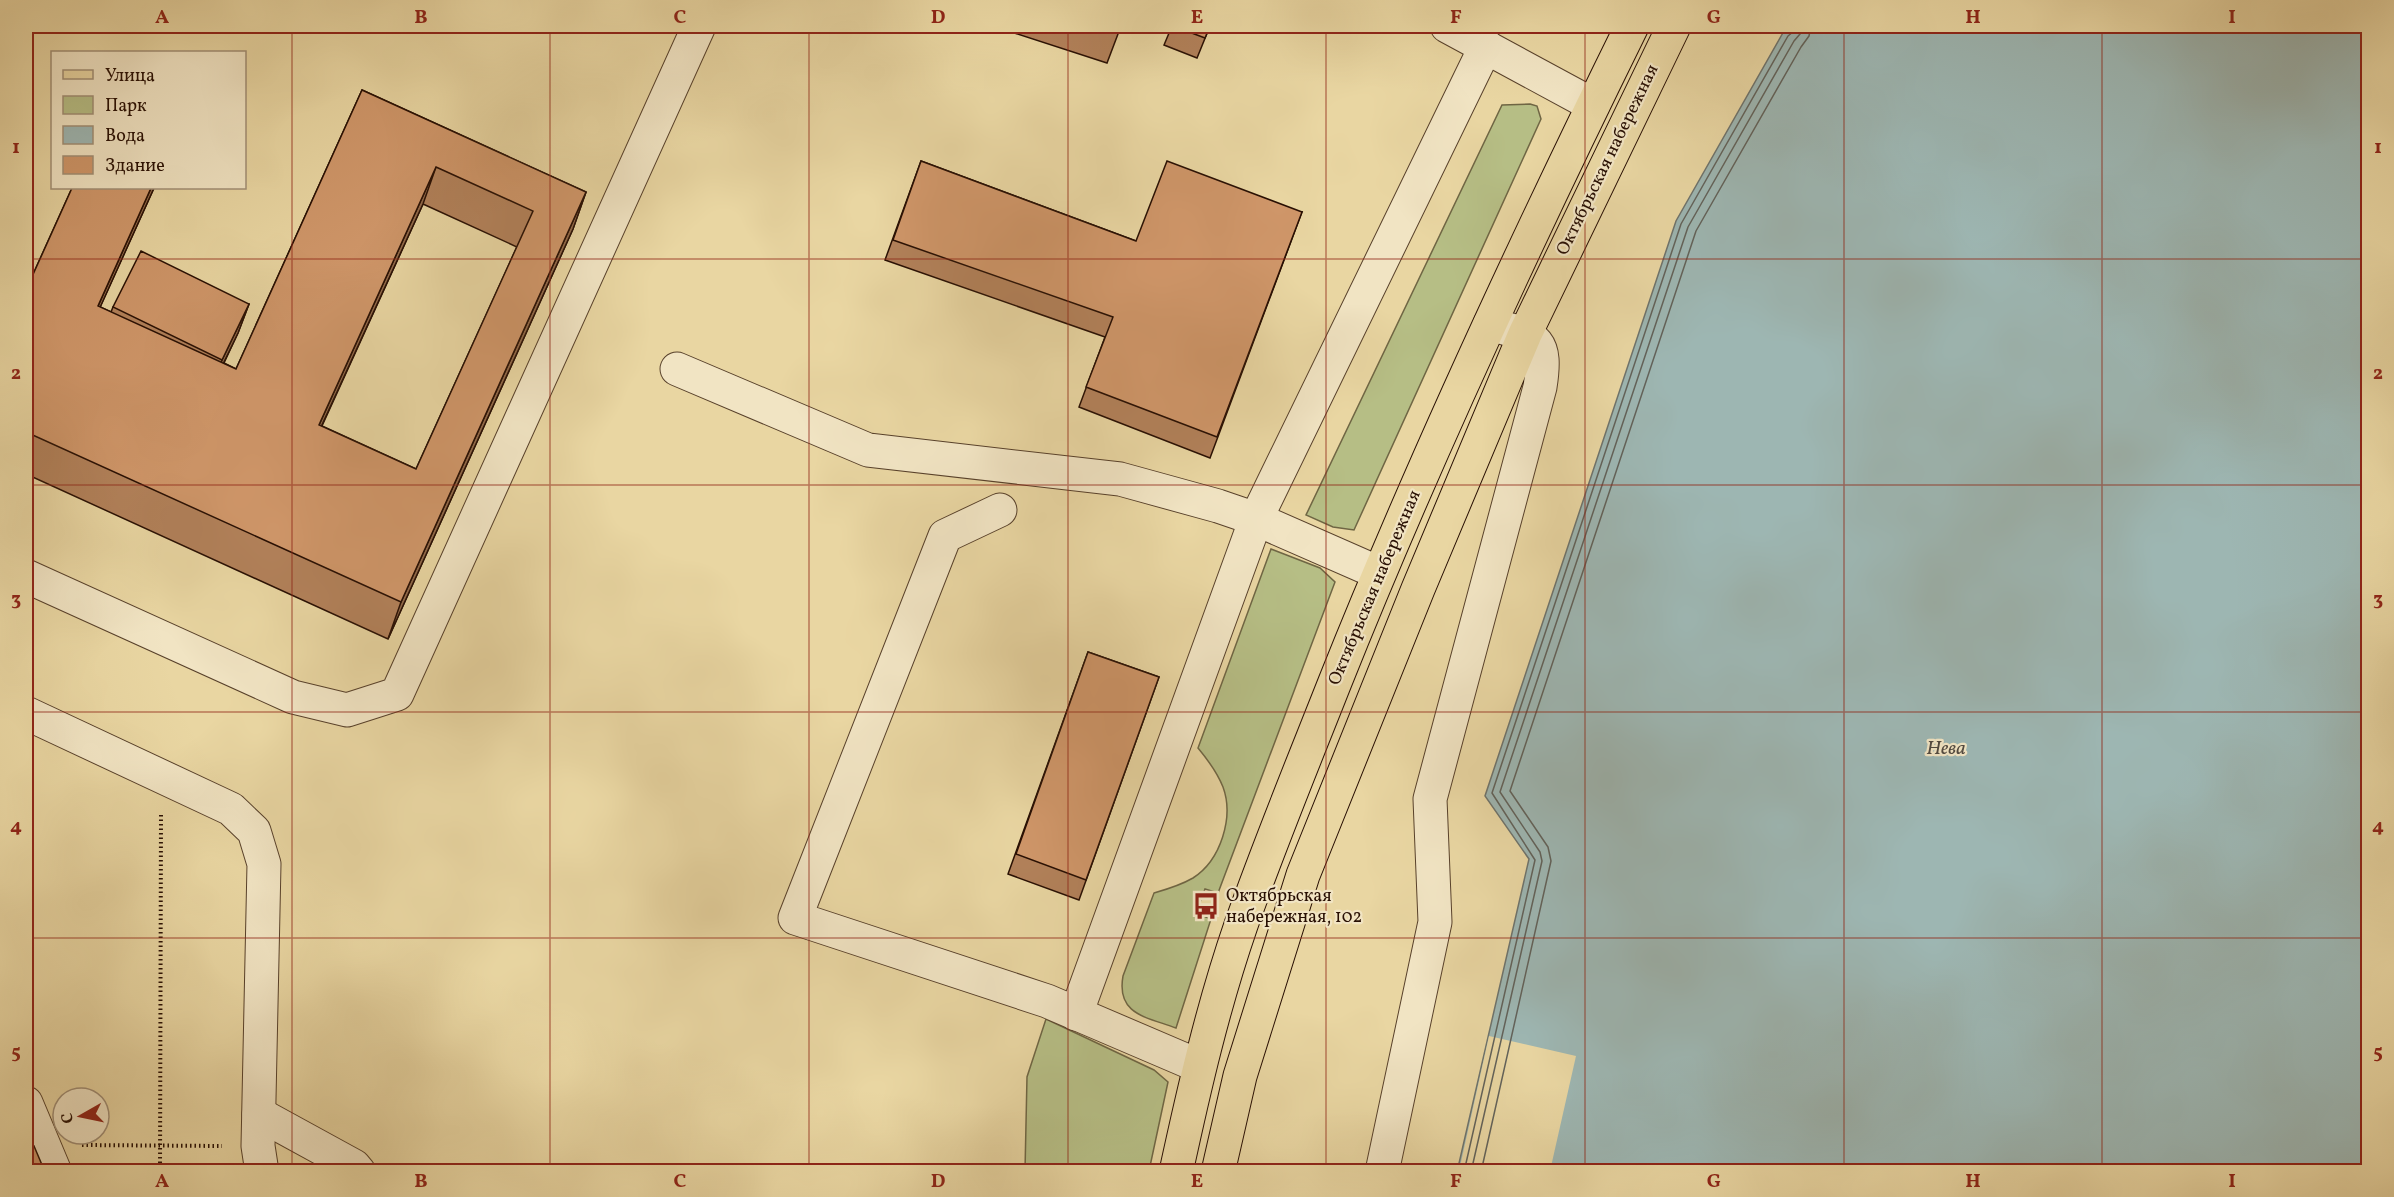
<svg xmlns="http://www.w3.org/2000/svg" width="2394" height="1197" viewBox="0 0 2394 1197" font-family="Vollkorn,serif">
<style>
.green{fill:#b6be85;stroke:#6f6644;stroke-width:1.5}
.water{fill:#9db6b2;stroke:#6e736c;stroke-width:1.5}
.pier{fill:#e9d6a2}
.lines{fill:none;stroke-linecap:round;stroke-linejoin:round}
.shore{stroke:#62625a;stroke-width:1.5}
.minor-casing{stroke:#58412b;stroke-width:35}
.major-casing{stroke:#280f03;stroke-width:35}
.path{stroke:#280f03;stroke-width:4;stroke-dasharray:1.5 3;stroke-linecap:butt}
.minor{stroke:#f1e4c3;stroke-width:33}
.major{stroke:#e9d6a2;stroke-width:33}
.wall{fill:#b2815a;stroke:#280f03;stroke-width:1.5;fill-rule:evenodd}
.shaded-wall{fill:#91694a;stroke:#280f03;stroke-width:1.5}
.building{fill:#cf9669;stroke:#280f03;stroke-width:1.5;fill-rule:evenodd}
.grid{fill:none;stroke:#8f2418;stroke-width:1.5;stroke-opacity:0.55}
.labels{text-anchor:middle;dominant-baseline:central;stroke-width:4.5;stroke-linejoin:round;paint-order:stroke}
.street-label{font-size:18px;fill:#280f03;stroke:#f1e4c3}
.poi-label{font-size:18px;fill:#280f03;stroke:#f1e4c3;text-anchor:start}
.water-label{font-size:20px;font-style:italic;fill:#514940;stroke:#f1e4c3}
.neatline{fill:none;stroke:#8f2418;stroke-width:2}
.grid-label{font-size:20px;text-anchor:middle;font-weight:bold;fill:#8f2418}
</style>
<rect width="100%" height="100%" fill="#e9d6a2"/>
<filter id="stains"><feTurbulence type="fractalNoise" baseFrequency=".00333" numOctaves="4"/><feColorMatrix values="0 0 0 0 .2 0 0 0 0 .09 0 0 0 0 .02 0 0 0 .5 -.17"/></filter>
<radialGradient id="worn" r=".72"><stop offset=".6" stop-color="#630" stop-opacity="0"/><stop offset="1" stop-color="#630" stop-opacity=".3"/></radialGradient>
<g class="green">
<path d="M1530,104L1537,106L1541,119L1354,530L1333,527L1306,515L1502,105Z"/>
<path d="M1271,549L1320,568L1335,582L1218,893L1205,889L1196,913L1211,919L1176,1028C1147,1017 1116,1015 1123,976L1154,893C1168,889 1181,885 1193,878C1221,860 1234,817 1223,787C1217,772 1208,760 1198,748Z"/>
<path d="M1046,1019L1154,1070L1168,1082L1149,1171H1025L1027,1077Z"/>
</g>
<path class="water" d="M1792,26H2368V1171L1457,1172L1529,859L1485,796L1676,221L1784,31Z"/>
<path class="pier" d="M1489,1036L1576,1056L1550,1171H1459Z"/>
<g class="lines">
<g class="shore">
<path d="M1464,1172L1535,860L1492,793L1681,224L1788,36L1794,31L1795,26"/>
<path d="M1471,1172L1542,861L1540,852L1500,792L1688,227L1794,41L1800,34L1802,26"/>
<path d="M1481,1172L1551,861L1548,847L1510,791L1696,231L1801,47L1809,36L1811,26"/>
</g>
<defs>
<g id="minor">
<path d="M1447,26L1593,105"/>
<path d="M677,369L868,450L1120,479L1218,506L1256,519L1379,573"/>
<path d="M1000,510L945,536L795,918L1047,1001L1199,1066"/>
<path d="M26,576L293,697L347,710L397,694L699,26"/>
<path d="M26,713L231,809L254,831L264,864L258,1146L262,1172"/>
<path d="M1076,1014L1256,519L1486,46"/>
<path d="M26,1103L55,1172"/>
<path d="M259,1114L354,1166L359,1172"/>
<path d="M1382,1172L1435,922L1430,799L1540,387C1548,336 1535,337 1490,324"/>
</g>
<g id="major">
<path d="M1176,1172C1194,1089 1213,1006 1241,925C1270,843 1303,763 1335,682C1424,459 1526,241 1632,26"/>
<path d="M1218,1172L1240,1076L1303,875L1418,589L1525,334L1674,26"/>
</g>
</defs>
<use href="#minor" class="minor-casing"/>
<use href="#major" class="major-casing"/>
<g class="path">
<path d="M82,1145L222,1146"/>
<path d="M160,1172L161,815"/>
</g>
<use href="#minor" class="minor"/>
<use href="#major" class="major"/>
</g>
<g class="wall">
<path d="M993,26H1121L1107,63Z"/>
<path d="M1172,26H1210L1197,58L1164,45Z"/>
<path d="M362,90L586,192L573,229L388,639L26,474V290L72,188H154L100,307L111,312L113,307L249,304L238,333L224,363L236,369ZM423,204L517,247L416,469L322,426Z"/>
<path d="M921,161L1136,241L1302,212L1210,458L1079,407L1105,337L885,260Z"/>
<path d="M1088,652L1159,677L1079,900L1008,874Z"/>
</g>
<g class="shaded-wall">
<path d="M436,167L423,204L305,462L319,425Z"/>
<path d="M151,188H154L84,343L98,306Z"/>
<path d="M586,192L573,229L388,639L401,602Z"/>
<path d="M249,304L238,333L211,389L222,360Z"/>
</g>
<g class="building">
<path d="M1173,26H1210L1205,38Z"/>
<path d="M362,90L586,192L401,602L26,432V290L72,188H151L98,306L236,369ZM436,167L533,211L416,469L319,425Z"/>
<path d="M921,161L1136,241L1167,161L1302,212L1217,437L1086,387L1113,317L893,240Z"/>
<path d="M141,251L249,304L222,360L113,307Z"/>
<path d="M1088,652L1159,677L1086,880L1016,854Z"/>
<path d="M34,1146L45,1172H26V1149Z"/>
</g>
<path class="grid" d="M292,26V1172M550,26V1172M809,26V1172M1068,26V1172M1326,26V1172M1585,26V1172M1844,26V1172M2102,26V1172M26,259H2368M26,485H2368M26,712H2368M26,938H2368"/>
<defs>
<symbol id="bus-bare" viewBox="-9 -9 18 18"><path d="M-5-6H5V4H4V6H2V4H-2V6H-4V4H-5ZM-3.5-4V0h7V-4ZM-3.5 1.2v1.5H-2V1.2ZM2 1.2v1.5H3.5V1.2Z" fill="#8f2418" stroke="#f1e4c3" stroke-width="2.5" paint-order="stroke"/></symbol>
</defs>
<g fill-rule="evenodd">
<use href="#bus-bare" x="1187" y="887" width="38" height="38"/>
</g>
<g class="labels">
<g class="street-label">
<text transform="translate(1608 160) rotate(-64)">Октябрьская набережная</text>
<text transform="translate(1375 588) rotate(-67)">Октябрьская набережная</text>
</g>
<g class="poi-label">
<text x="1226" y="896">Октябрьская<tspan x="1226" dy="21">набережная, 102</tspan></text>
</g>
<g class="water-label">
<text x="1946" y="749">Нева</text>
</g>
</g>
<rect width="2394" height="1197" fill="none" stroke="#e9d6a2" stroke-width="66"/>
<rect x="51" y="51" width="195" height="138" fill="#f1e4c3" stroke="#a18f76" stroke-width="1.5"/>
<rect x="63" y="70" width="30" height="9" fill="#e9d6a2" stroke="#a18f76" stroke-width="1.5"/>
<text x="105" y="81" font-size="18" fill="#280f03">Улица</text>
<rect x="63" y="96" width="30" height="18" fill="#b6be85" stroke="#a18f76" stroke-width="1.5"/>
<text x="105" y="111" font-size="18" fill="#280f03">Парк</text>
<rect x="63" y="126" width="30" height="18" fill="#9db6b2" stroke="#a18f76" stroke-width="1.5"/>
<text x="105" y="141" font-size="18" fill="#280f03">Вода</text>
<rect x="63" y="156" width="30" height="18" fill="#cf9669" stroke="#a18f76" stroke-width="1.5"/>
<text x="105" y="171" font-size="18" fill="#280f03">Здание</text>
<g transform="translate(81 1116) rotate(261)"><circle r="28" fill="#f1e4c3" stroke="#a18f76" stroke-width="1.5"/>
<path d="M0-4.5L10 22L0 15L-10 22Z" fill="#8f2418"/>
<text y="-9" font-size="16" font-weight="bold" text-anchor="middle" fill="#280f03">С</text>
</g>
<rect x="33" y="33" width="2328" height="1131" class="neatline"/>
<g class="grid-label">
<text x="162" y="23">A</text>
<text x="421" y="23">B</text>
<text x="680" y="23">C</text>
<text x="938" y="23">D</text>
<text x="1197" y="23">E</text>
<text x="1456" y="23">F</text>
<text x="1714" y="23">G</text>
<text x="1973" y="23">H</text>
<text x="2232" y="23">I</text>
<text x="16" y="153">1</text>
<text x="2378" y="153">1</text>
<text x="16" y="379">2</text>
<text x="2378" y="379">2</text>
<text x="16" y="605">3</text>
<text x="2378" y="605">3</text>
<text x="16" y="832">4</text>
<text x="2378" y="832">4</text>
<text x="16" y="1058">5</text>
<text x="2378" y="1058">5</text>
<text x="162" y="1187">A</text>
<text x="421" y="1187">B</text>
<text x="680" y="1187">C</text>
<text x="938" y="1187">D</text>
<text x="1197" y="1187">E</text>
<text x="1456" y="1187">F</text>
<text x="1714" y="1187">G</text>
<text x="1973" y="1187">H</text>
<text x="2232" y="1187">I</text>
</g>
<rect width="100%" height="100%" filter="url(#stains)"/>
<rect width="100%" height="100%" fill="url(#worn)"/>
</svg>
